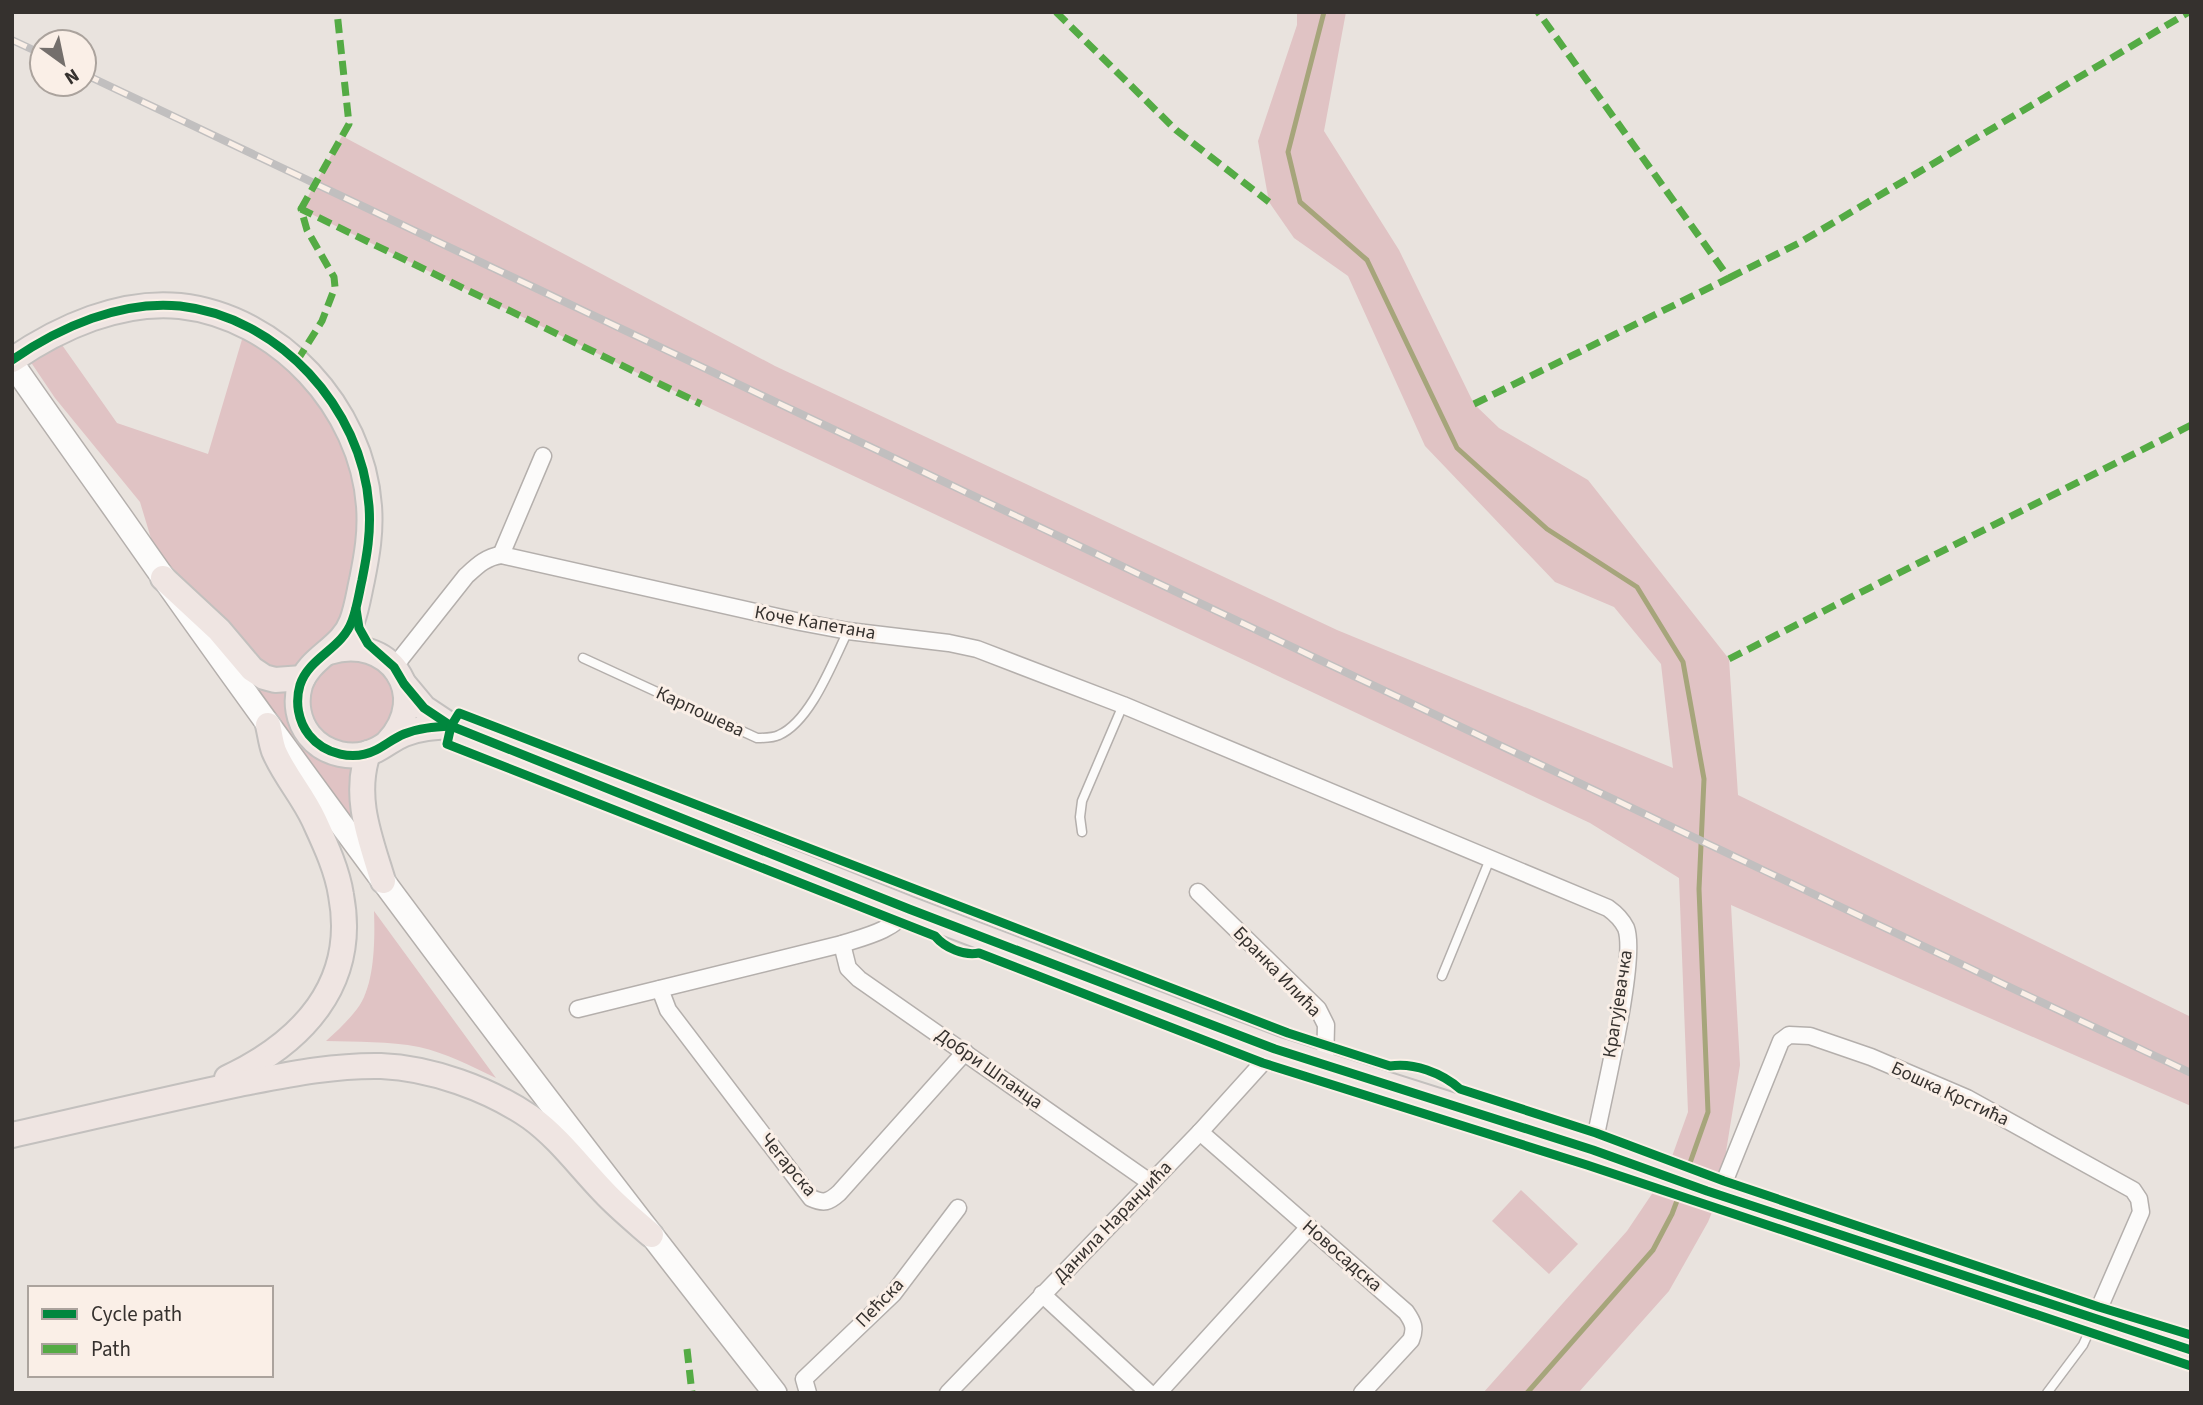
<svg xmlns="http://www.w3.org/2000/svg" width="2203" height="1405" viewBox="0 0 2203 1405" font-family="'Source Sans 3',sans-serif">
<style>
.green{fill:#e0c3c4}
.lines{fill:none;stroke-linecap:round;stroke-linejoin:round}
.stream{stroke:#a6a57b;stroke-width:5}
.lane-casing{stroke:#b4afac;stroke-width:11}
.street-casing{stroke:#b4afac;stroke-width:19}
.secondary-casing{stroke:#b4afac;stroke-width:26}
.primary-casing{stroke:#c3c0be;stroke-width:28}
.lane{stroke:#fcfbfa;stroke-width:8}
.street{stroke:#fcfbfa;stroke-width:16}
.secondary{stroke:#fcfbfa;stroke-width:23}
.primary{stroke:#efe5e2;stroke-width:24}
.rail-casing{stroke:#c1bfbf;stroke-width:8}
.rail{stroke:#faefe7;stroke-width:5;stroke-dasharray:16;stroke-linecap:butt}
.quiet{stroke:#54ab44;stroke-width:7;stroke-dasharray:14 7;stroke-linecap:butt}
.cycleway-casing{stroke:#faefe7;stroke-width:13}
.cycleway{stroke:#00873e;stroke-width:9}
.labels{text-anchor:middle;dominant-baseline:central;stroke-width:6;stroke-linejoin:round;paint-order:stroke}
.street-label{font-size:19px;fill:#35312e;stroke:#faefe7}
</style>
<rect width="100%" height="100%" fill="#e9e3de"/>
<g class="green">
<path d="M1297,12H1346L1324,131L1399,250L1474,404L1499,428L1588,480L1729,659L1738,795L2191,1017V1106L1731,905L1740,1065L1719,1195L1708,1222L1669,1291L1578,1393H1483L1627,1231L1664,1176L1670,1162L1688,1112L1679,878L1590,823L701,404L301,209L342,136L775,366L1337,630L1673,768L1661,664L1614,607L1555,582L1425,446L1348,276L1294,238L1269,202L1258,141L1297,25Z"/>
<path d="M246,326L312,376L369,505L339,643L275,680L163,578L140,502L55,398L24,352L55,335L117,423L208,454Z"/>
<path d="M342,658L372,661L392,683L395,713L378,737L351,746L324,737L308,713L310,685L318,672Z"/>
<path d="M241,676L269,690L286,692L292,726L355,762L349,793L356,829Z"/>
<path d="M374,911L496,1078C471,1066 446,1053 419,1047C389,1041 357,1042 326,1041C337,1031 348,1021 357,1009C375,986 375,940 374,911Z"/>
<path d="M1521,1190L1578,1244L1549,1274L1492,1221Z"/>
</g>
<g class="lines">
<g class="stream">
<path d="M1324,12L1288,152L1300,202L1367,260L1457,448L1547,529L1637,587L1683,662L1704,779L1699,889L1708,1112L1685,1177"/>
<path d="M1527,1393L1653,1250L1672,1214L1681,1190"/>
</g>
<defs>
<g id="lane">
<path d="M583,658L757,738C764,738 773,738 779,735C811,721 833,661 848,631"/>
<path d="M1082,832L1080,817L1082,801L1123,705"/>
<path d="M1442,976L1490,859"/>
<path d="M2047,1393L2083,1345L2093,1323"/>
</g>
<g id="street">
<path d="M501,555L543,456"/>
<path d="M394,667L466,576C477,566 486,557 501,555L800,622L848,631L949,643L977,649L1123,705L1608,908C1615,913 1622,920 1626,928C1638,960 1600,1109 1593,1150"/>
<path d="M1198,892L1318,1009L1326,1025L1325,1065"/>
<path d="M842,944C867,936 892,931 909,909"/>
<path d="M660,989L668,1010L811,1198C824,1204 829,1202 839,1193L965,1052"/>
<path d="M578,1009L842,944L848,968L859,979L1151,1183"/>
<path d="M1200,1132L1406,1312C1413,1322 1416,1328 1411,1340L1362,1393"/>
<path d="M1719,1195L1781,1041L1789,1035L1810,1036L1871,1057L1967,1098L2133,1190L2139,1199L2141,1212L2094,1320"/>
<path d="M1042,1294L1149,1393"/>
<path d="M808,1393L804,1379L893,1294L958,1208"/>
<path d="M948,1393L1200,1132L1275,1049"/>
<path d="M1158,1393L1309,1227"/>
</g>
<path id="secondary" d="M12,363C47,414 84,465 120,516C329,815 549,1106 775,1393"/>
<g id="primary">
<path d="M12,360C60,327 121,300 180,306C279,317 362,408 369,506C371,532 367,555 362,580C359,593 357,608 352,621C342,649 309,657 300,685C295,702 298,721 309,735C325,755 354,761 376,750C386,745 394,738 404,734C419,728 434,727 451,726"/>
<path d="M163,578L219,630L252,669L264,677L275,680L303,678"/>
<path d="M329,652C389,633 432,695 388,742"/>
<path d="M404,684L424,708L451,726L909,909L1275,1049L1593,1150L1707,1191L2191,1350"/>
<path d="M368,753C353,798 370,838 383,881"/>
<path d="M227,1078C301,1043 358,985 341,895C337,869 325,844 314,820C303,796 284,775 274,751C271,743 270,733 268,725"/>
<path d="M12,1135C88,1118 163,1100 239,1084C286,1075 333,1065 381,1066C431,1068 489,1089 530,1117C559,1138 579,1166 604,1192C618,1207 635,1221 651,1235"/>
</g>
</defs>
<use href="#lane" class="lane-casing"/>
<use href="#street" class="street-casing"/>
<use href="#secondary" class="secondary-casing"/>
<use href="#primary" class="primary-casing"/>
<use href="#lane" class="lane"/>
<use href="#street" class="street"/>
<use href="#secondary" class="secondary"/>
<use href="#primary" class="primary"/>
<defs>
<g id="rail">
<path d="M12,40L42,54"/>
<path d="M84,74L2191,1073"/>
</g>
</defs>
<use href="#rail" class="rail-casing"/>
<use href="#rail" class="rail"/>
<g class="quiet">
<path d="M1056,12L1176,130L1269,202"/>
<path d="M301,209L349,124L337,12"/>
<path d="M1729,278L1799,243L2189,12"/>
<path d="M297,361L322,321L335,287L334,277L307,230L301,209L701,404"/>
<path d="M1474,404L1729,278L1538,12"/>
<path d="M1729,659L2191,425"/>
<path d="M687,1349L692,1393"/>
</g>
<defs>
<g id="cycleway">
<path d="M12,360C60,327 121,300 180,306C279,317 362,408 369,506C371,532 367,555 362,580C359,593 357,608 352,621C342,649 309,657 300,685C295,702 298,721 309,735C325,755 354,761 376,750C386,745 394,738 404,734C419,728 434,727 451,726"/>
<path d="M356,609L359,628L368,644L394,667L404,684L424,708L451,726L909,909L1275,1049L1593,1150L1707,1191L2191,1350"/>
<path d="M2191,1335L2099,1307L1724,1181L1596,1133L1460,1089C1442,1073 1413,1062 1390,1066L1288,1033L459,713L451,726L447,744L935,936C945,948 964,956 979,953L1263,1063L1587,1165L2191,1366"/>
</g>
</defs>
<use href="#cycleway" class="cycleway-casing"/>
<use href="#cycleway" class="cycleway"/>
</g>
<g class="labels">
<g class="street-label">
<text transform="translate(815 623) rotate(10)">Коче Капетана</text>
<text transform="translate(700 712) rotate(25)">Карпошева</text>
<text transform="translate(1277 972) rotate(46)">Бранка Илића</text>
<text transform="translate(1618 1004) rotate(-81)">Крагујевачка</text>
<text transform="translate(989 1069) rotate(35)">Добри Шпанца</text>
<text transform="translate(1950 1094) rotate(25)">Бошка Крстића</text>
<text transform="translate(788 1165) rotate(50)">Чегарска</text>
<text transform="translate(1113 1222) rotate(-46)">Данила Наранџића</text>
<text transform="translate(1342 1256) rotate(41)">Новосадска</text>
<text transform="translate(880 1303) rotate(-46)">Пећска</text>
</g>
</g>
<rect width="2203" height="1405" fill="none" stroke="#35312e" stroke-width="28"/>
<rect x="28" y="1286" width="245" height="91" fill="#faefe7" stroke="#aba39d" stroke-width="2"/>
<rect x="42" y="1309" width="35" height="10" fill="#00873e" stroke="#aba39d" stroke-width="2"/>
<text x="91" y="1321" font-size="21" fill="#35312e">Cycle path</text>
<rect x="42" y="1344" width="35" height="10" fill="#54ab44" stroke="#aba39d" stroke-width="2"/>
<text x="91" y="1356" font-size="21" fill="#35312e">Path</text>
<g transform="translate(63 63) rotate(147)"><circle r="33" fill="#faefe7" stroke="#aba39d" stroke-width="2"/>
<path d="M0-5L12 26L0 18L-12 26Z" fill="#746f6c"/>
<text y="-10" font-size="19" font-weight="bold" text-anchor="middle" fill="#35312e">N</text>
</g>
</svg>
